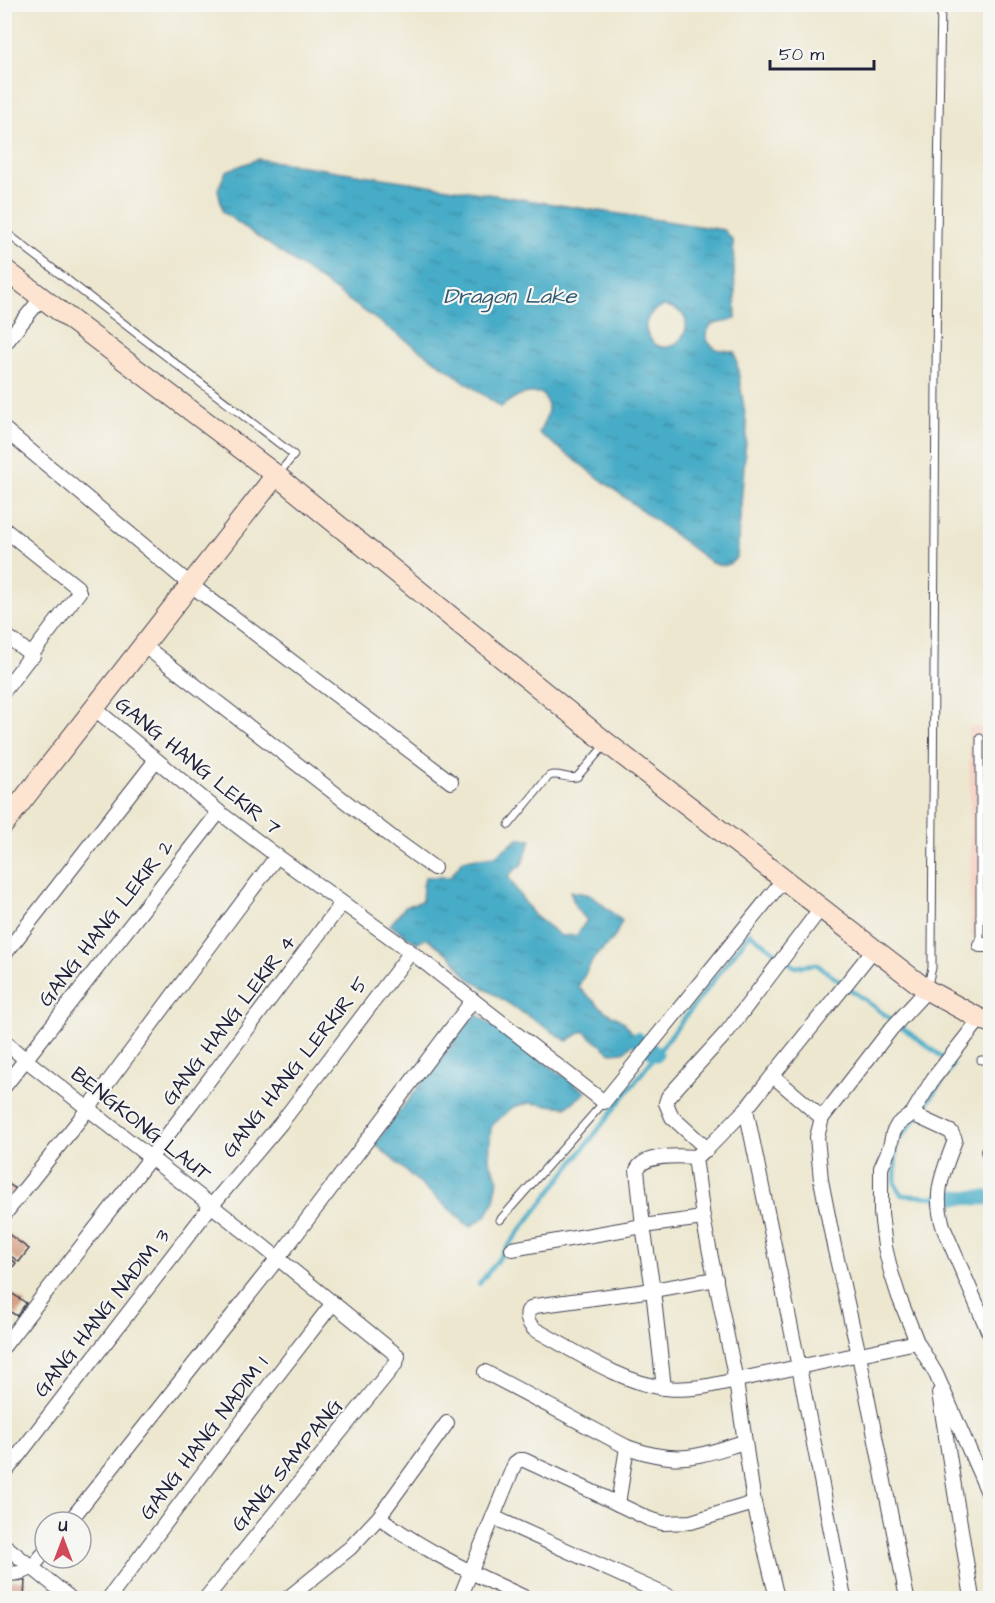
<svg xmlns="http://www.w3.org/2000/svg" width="995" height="1603" viewBox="0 0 995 1603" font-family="'Architects Daughter',sans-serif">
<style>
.built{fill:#f5d2c3}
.water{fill:url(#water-ripples);stroke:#346781;stroke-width:1.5;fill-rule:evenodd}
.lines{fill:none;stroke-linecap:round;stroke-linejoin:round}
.stream{stroke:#47acc7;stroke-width:4.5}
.canal{stroke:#47acc7;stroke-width:15}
.building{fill:#d6a087}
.lane-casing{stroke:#404051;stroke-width:9}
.street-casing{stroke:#404051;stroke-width:16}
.secondary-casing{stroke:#404051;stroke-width:22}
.lane{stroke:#fff;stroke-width:7}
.street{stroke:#fff;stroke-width:14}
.secondary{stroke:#fde4d1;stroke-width:20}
.labels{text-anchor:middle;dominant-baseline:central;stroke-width:4.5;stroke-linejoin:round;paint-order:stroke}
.street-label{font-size:21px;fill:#22223b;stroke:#f6f6f2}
.water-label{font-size:22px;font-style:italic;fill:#315973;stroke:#f6f6f2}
</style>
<defs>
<pattern id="water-ripples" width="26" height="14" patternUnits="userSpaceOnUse" patternTransform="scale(1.5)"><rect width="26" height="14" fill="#47acc7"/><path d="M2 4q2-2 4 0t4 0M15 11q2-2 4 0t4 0" fill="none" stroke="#3b8ca3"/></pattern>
</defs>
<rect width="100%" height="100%" fill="#f6f6f2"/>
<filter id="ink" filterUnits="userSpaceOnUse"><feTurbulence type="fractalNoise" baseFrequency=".0167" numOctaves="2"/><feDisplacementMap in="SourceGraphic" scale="12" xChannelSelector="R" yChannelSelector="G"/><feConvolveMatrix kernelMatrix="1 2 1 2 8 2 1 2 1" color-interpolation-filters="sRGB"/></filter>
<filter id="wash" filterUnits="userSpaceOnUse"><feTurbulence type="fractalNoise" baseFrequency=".008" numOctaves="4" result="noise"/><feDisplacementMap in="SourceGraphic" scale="24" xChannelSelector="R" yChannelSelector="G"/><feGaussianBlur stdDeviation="1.35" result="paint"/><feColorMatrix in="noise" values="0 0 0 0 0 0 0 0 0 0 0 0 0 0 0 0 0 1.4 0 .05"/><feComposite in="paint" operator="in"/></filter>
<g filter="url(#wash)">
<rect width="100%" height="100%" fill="#ede7cf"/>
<path class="built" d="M969,727H990V936H971Z"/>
<g class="water">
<path d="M258,159L724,230L733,241L736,319L711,325L706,334L708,342L716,349L735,352L747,427L737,557C728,567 725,567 712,563L539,433C546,418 554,407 541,393C522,391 514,397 501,407L223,212L218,189L226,171ZM665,306C712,314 669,370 649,337C640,323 651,309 665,306Z"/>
<path d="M518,839L531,840L522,864L508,876L519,894L534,915L561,936L577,935L587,920L576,908L570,891L591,895L622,921L614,938L594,958L578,987L605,1011L624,1022L637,1039L624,1052L611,1053L583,1031L567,1041L467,977L452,957L427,938L417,943L390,925L405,907L422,901L423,886L425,877H450L463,860L495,856Z"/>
<path d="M476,1014L586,1092L567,1107L529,1103L513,1107L491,1126L489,1160L498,1179L494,1202L486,1216L470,1227L375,1144L391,1122Z"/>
</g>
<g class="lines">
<path class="stream" d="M479,1284L750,933L795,967L816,964L953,1065L922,1111L896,1143L895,1184L902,1195L934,1197"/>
<g class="canal">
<path d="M637,1039L656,1054"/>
<path d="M942,1197L990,1198"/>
</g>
</g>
<g id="blocks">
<g class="building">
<path d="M4,1181L16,1189L7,1202L4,1200Z"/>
<path d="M7,1233L29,1249L19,1262L4,1251V1236Z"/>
<path d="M4,1255L16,1263L4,1279Z"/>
<path d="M4,1288L26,1303L17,1316L4,1308Z"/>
<path d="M7,1580L25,1581L24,1598H7Z"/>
</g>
</g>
</g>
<g filter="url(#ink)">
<use href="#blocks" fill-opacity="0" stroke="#404051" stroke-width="1.5"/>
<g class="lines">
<defs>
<g id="lane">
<path d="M4,231L294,455L278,474"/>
<path d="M509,825L549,776C558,772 567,780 577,777L605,745"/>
<path d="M980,916H990"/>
<path d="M980,945V738"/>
<path d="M927,988L932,968V956L937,238L941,4"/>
<path d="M981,1060H990"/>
<path d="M500,1220L604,1102"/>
</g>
<g id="street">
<path d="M4,345L42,297"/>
<path d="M4,429L191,585L451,782"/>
<path d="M4,529L77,587L79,592L4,691"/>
<path d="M4,634L33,656"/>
<path d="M143,645L398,842L434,868"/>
<path d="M94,708L219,812L277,856L411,952L604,1102L784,879"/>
<path d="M980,945H990"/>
<path d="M4,955L156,760"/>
<path d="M980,1019L933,1079L912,1114L898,1124L893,1133L890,1147L881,1168V1213L885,1247L891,1272L899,1297L917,1342L936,1374L990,1497"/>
<path d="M4,1041L26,1060L254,1239L398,1356L396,1363L206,1598"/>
<path d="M773,1076L822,1118"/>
<path d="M4,1087L219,812"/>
<path d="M746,1109L799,1367L844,1598"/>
<path d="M912,1114L951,1132L955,1140C943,1174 932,1192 944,1229L990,1335"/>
<path d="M707,1149L672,1117L666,1103L668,1097L727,1032L821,908"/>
<path d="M988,1151H990"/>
<path d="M695,1157L703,1218L736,1381L754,1503L777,1598"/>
<path d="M4,1215L88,1109L277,856"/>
<path d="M512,1249L643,1226L637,1170C643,1154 680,1156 695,1157L707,1149L746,1109L874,949"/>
<path d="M716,1279L653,1290L535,1306L528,1311C526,1318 528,1323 534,1329C572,1349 623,1384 666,1388C680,1390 694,1388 708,1386L917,1342"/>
<path d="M4,1346L151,1157L342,903"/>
<path d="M485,1372L627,1447C641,1452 655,1456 669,1457C694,1460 720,1449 744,1442"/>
<path d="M664,1388L653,1290L643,1226L703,1218"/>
<path d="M939,1393L972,1598"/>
<path d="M4,1474L207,1211L281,1123L411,952"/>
<path d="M618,1504L627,1447"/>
<path d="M379,1517C424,1551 476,1575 526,1598"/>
<path d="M493,1517L672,1598"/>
<path d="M69,1522L282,1253L473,1000"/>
<path d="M4,1545L70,1598"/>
<path d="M4,1574C28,1574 31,1569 45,1552"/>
<path d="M109,1598L265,1391L333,1303"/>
<path d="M288,1598L350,1548L379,1517L447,1423"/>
<path d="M460,1598L515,1463L519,1460H524L593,1492L649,1519L663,1523L691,1522L754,1503"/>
<path d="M907,1598L859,1355L834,1246L821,1180L817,1137L822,1118L891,1029L927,990"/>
</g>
<g id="secondary">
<path d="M4,269L276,475L607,743L927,990L980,1019L990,1022"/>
<path d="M4,824L276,475"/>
</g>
</defs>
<use href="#lane" class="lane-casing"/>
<use href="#street" class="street-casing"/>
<use href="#secondary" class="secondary-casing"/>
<use href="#lane" class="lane"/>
<use href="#street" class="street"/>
<use href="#secondary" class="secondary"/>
</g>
</g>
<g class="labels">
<g class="street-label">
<text transform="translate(198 766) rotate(39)">GANG HANG LEKIR 7</text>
<text transform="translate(106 923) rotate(-52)">GANG HANG LEKIR 2</text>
<text transform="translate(229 1020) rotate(-53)">GANG HANG LEKIR 4</text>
<text transform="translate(295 1067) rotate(-52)">GANG HANG LERKIR 5</text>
<text transform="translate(141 1124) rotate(38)">BENGKONG LAUT</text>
<text transform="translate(102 1313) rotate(-52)">GANG HANG NADIM 3</text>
<text transform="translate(204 1438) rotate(-53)">GANG HANG NADIM 1</text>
<text transform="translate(287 1465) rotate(-51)">GANG SAMPANG</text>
</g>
<g class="water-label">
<text x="510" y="296">Dragon Lake</text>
</g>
</g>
<rect width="995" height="1603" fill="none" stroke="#f6f6f2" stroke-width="24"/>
<g transform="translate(63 1540)"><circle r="28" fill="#f6f6f2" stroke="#a1a1a9" stroke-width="1.5"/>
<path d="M0-4.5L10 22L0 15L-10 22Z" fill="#d1495b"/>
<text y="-9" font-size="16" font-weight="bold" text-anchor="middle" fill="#22223b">U</text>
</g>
<path d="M770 60v9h104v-9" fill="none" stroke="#22223b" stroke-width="3"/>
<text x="779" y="60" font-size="18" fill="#22223b" stroke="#f6f6f2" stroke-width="4.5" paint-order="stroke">50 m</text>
</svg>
